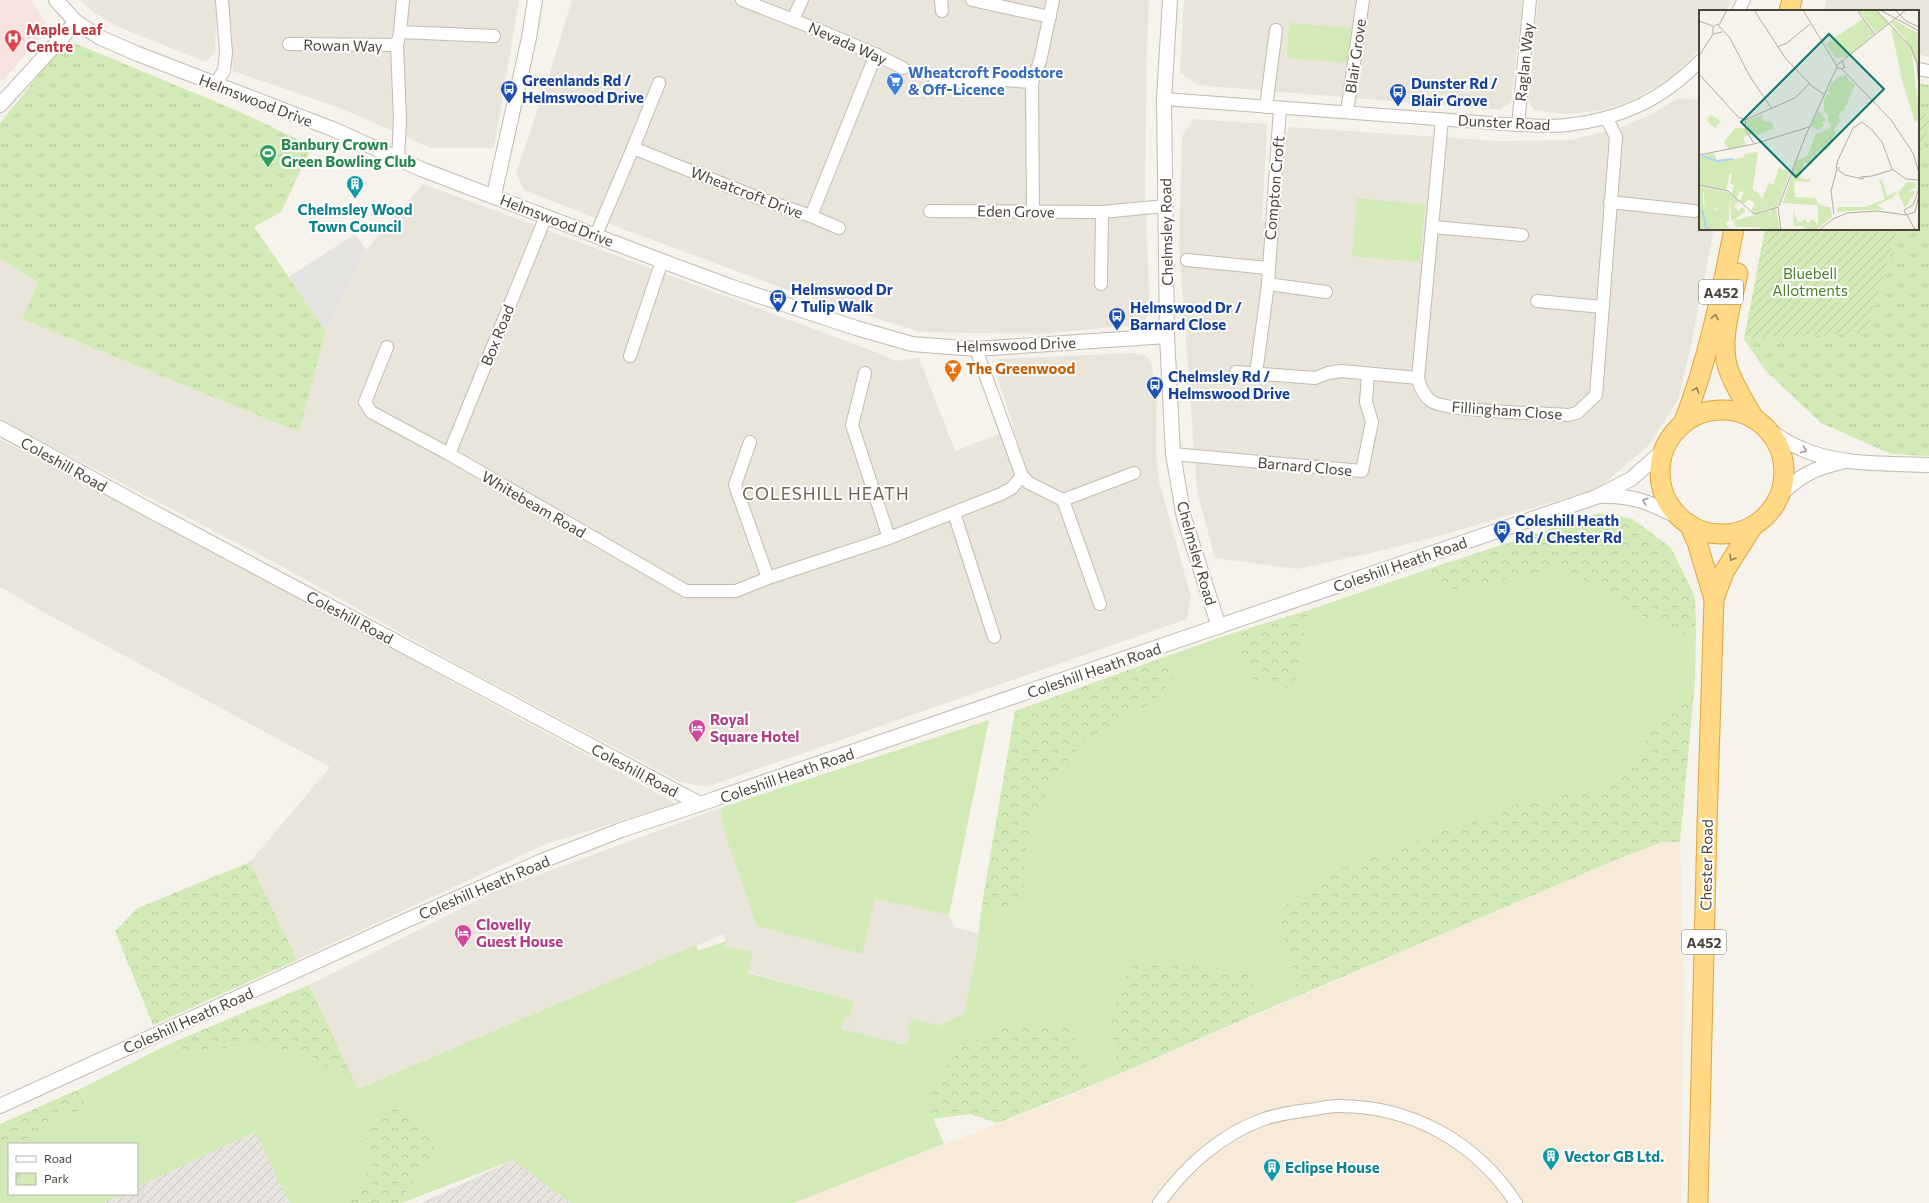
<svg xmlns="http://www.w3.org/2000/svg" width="1929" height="1203" viewBox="0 0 1929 1203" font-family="Commissioner,sans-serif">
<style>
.residential{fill:#eae5da}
.commercial{fill:#f7ead8}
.industrial{fill:url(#industrial-furrows)}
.medical{fill:#f6e3e0}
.grass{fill:#d2eab5}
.forest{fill:url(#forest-crowns)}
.park{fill:url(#park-tufts)}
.garden{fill:url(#garden-furrows)}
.parking{fill:#e5e3e0}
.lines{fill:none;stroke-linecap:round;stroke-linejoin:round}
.minor-casing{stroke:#c2bbae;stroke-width:14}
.tertiary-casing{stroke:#c2bbae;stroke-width:16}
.trunk-casing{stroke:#e0a43c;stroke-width:21}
.minor{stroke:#fff;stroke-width:12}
.tertiary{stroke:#fff;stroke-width:14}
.trunk{stroke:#ffd985;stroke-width:19}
.oneway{stroke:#938057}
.oneway2{stroke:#9c9892}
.labels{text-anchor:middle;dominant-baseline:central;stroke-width:4;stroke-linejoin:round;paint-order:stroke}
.shield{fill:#fff;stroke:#817c74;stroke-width:1}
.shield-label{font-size:14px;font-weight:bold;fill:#4b4439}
.health-label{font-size:15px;font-weight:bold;fill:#be3a42;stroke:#fff;text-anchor:start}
.street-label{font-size:15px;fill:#4b4439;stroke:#fff}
.shop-label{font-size:15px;font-weight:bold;fill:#366cbe;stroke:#fff;text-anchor:start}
.transit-label{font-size:15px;font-weight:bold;fill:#164399;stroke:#fff;text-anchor:start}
.leisure-label{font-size:15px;font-weight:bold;fill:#27864d;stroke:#fff;text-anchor:start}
.culture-label{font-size:15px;font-weight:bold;fill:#0d838f;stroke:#fff;text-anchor:start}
.park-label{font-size:15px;fill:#4a7f2a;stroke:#fff}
.food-label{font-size:15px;font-weight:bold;fill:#c56008;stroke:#fff;text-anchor:start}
.hotel-label{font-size:15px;font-weight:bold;fill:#b23c85;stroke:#fff;text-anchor:start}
.quarter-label{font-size:17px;letter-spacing:1px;fill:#6e6250;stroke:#fff}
.inset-river{fill:none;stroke:#a9d4f2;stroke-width:2}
.inset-road{fill:none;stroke:#b2ada4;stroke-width:1}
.view{fill:#0f766e;fill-opacity:0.15;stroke:#0f766e;stroke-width:2}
.inset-edge{fill:none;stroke:#4b4439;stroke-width:2}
</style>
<defs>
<pattern id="industrial-furrows" width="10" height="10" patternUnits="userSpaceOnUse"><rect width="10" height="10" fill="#e6e2dd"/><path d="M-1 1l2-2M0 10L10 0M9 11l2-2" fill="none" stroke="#c7c3be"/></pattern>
<pattern id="forest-crowns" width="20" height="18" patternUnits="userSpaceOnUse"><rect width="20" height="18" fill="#d2eab5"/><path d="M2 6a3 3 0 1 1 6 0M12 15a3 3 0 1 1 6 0" fill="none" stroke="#b6ca9c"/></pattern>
<pattern id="park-tufts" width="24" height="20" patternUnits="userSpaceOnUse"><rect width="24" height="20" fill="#d2eab5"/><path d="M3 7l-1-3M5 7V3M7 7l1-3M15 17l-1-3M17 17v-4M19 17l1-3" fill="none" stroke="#b6ca9c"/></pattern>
<pattern id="garden-furrows" width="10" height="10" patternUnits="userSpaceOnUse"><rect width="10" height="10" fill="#d2eab5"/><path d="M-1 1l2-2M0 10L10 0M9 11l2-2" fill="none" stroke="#b6ca9c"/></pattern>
</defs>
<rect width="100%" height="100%" fill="#f6f3ec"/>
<g class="residential">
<path d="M80,0H519L494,148H431L340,108L233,71L231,23L216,22L215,52L206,62L114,25L92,11Z"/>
<path d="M572,0H1149L1147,44L1145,191L1150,311L1143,324L1039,334L920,332L796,293L623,229L524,190L516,173L548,79Z"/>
<path d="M1184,0H1523L1511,102L1500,110L1197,85L1180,73Z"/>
<path d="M1538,0H1731L1727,11H1700V48L1669,80L1630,101L1604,110L1567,114L1534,110L1528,100Z"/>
<path d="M1826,0H1929V57L1918,54V11H1824Z"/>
<path d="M1678,98L1700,100V229H1714L1691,346L1678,400L1649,445L1599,488L1447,534L1375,552L1297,569L1215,558L1197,491L1179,245L1182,136L1194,119L1267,124L1262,221L1278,223L1286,134L1289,127L1499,141L1571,140L1619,128L1650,115Z"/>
<path d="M423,184L881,354L895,361L919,358L955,451L1014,428L995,370L999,359L1132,353L1145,355L1151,362L1157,395L1156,452L1159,481L1191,597L1187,619L706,787L680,782L462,667L274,562L0,420V259L38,282L22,319L299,432L326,331L366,250Z"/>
<path d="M0,439L271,579L456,684L677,804L548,843L297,960L250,862L330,767L38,609L0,587Z"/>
<path d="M720,808L726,837L875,899L949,915L955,928L979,933L964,1014L940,1025L912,1019L908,1045L842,1029L844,1018L854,1001L748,972L725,947L726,941L724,934L358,1089L309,985L500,889Z"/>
</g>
<path class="commercial" d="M1662,842H1680L1684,990L1681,1203H793L1062,1099L1613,861Z"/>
<g class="industrial">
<path d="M255,1132L289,1203H104L123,1194H137V1187Z"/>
<path d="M513,1160L570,1203H421Z"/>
</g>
<path class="medical" d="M0,0H31L49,28L3,80L0,79Z"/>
<g class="grass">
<path d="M1289,23L1353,28L1350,63L1287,58Z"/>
<path d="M1357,198L1425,205L1420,262L1352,256Z"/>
<path d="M1564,568L1675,636L1696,631L1695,681L1655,723L1626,775L1601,788L1525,801L1329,873L1277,911L1298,996L1256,1014L1250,970L1110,1020L1119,1074L1090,1086L1092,1079L927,1104L944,1144L793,1203H570L513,1160L402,1203L407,1191L436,1154L365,1129L373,1165L347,1203H289L255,1132L137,1187V1144H15L85,1108L82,1088L169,1044L185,1051L249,1046L303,1051L358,1089L696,945L698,951L726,941L725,947L753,952L748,973L854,1001L850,1017L844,1018L842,1029L907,1045L910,1033L907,1031L912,1019L940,1025L964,1014L977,946L982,904L1006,911L1024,902V863L1032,824L1052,782L1083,742L1148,706L1175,676L1156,660L1233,633L1252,679L1295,690L1309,610L1428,569L1452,590Z"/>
<path d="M989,720L949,915L875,899L862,954L757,926L726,837L720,808Z"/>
<path d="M9,1147V1194H123L104,1203H0V1152Z"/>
</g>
<g class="forest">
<path d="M1599,513L1633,519L1671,548L1695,597L1696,631L1675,636L1564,568L1452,590L1428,569Z"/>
<path d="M1309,610L1295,690L1252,679L1233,633Z"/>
<path d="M1156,660L1176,676L1148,706L1083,742L1052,782L1032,824L1024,863V902L1006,911L982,904L1015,711Z"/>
<path d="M1695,681L1680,842H1662L1613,861L1298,996L1277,911L1329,873L1525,801L1601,788L1626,775L1655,723Z"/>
<path d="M250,862L297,960L153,1025L115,931L138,908Z"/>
<path d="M1135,962L1251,970L1256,1014L1119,1074L1110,1020L1121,986Z"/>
<path d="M309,985L358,1089L303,1051L249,1046L185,1051L169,1044Z"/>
<path d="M1014,1022L1071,1028L1092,1079L1090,1086L997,1123L970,1114L933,1119L927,1104L948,1062L967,1044Z"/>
<path d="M82,1088L85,1108L15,1144H9V1147L0,1152V1124Z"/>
<path d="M388,1104L427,1123L436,1154L407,1191L402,1203H347L373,1165L365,1129Z"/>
</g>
<g class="park">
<path d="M67,40L238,111L312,146L281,212L254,227L326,331L299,432L22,319L38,282L0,259V123Z"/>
<path d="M1918,83L1929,85V115L1918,112Z"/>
<path d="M1929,128V456L1891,454L1821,423L1765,370L1744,339L1866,333L1898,229H1918V164Z"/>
</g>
<g class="garden">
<path d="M1918,112L1929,115V128L1918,164Z"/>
<path d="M1765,229H1898L1866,333L1744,339Z"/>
</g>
<path class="parking" d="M355,234L366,250L326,331L289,277Z"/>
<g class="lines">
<defs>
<g id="minor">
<path d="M742,0C796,21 851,42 903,68"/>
<path d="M941,0L942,11"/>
<path d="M972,0L1050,17"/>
<path d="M1738,11L1744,0"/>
<path d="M793,19L802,0"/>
<path d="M400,32L494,36"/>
<path d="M289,44L397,45"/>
<path d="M1918,69L1929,71"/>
<path d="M215,84L224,71L226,53L222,0"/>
<path d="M934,84L987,79L1032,82"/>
<path d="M1164,99L1518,125C1534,125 1551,127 1567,125C1621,119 1662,100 1700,61"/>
<path d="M1266,107L1276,30"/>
<path d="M1347,112L1363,0"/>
<path d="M1442,119L1418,378C1420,388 1423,395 1431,401C1446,412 1544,413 1568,415L1577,413L1596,395L1616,137L1607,119"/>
<path d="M1518,125L1530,0"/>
<path d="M633,148L659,83"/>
<path d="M398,159L400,119L397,45L400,32L403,0"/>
<path d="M1610,202L1694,211"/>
<path d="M930,211L1102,212L1165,206"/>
<path d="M1033,211L1032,82L1040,61L1053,0"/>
<path d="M811,216L839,228"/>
<path d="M1433,227L1522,235"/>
<path d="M596,235L633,148L761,199L811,216L876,54"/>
<path d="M1187,260L1268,268"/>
<path d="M1101,284L1102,212"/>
<path d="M1268,284L1326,292"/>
<path d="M1537,301L1603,307"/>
<path d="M387,347L365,402L371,412L449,454L686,591H736L768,578L889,538L1001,494L1012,488L1022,476L1029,483L1063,500L1134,473"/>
<path d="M976,349L1022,476"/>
<path d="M630,356L662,261"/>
<path d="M1236,372L1315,378L1328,373L1341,371L1418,378"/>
<path d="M865,373L852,425L889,538"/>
<path d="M1256,374L1268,284L1280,108"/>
<path d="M750,442L735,485L768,578"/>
<path d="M449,454L546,216"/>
<path d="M1173,454L1362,471L1372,422L1366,402L1368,374"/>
<path d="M1063,500L1100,604"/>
<path d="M954,513L994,637"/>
<path d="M1159,1203C1185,1167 1221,1134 1264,1119C1278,1114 1294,1112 1308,1110C1318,1109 1328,1106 1338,1106C1412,1106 1476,1142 1516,1203"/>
</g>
<g id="tertiary">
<path d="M56,0L76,22L101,38L138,54L335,130L421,169L662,261L732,287L856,328L912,344L976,349L1167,336"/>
<path d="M1170,0L1164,99L1167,336L1173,454L1184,518L1219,627"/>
<path d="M0,105L76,22"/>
<path d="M494,195L529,38L535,0"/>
<path d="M0,428L142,506L700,804"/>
<path d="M1770,431C1780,438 1790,444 1802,449C1840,466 1888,463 1929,465"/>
<path d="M1781,494C1801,475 1815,468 1842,462"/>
<path d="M1603,496C1634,495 1653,504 1680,518"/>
<path d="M0,1106L405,921L542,861L621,830L700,804L1596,497L1631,479L1664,450"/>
</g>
<g id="trunk">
<path d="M1789,11L1792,0"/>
<path d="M1738,273C1732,303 1719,339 1728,368C1734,386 1745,403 1754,418"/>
<circle cx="1722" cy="472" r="62"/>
<path d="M1683,424C1708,361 1721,295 1734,229"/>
<path d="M1689,524L1697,542L1714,599"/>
<path d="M1698,1203L1707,825L1714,599L1724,572L1753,526"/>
</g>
</defs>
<use href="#minor" class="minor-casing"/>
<use href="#tertiary" class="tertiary-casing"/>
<use href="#trunk" class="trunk-casing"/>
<use href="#minor" class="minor"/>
<use href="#tertiary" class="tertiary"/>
<use href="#trunk" class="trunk"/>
</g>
<defs><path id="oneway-chevron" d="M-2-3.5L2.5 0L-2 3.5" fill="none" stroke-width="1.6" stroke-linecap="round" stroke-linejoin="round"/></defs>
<g class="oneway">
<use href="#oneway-chevron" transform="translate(1715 317) rotate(-78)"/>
<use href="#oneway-chevron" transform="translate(1696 390) rotate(-70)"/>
<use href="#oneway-chevron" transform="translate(1732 558) rotate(120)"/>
</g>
<g class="oneway2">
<use href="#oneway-chevron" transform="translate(1804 450) rotate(21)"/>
<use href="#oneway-chevron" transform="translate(1645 501) rotate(-161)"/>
</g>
<defs>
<symbol id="hospital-pin" viewBox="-11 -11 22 30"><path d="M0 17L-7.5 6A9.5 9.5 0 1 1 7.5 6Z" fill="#e0444e" stroke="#fff"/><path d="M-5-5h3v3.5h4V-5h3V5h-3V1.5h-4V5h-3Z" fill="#fff"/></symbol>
<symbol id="supermarket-pin" viewBox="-11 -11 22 30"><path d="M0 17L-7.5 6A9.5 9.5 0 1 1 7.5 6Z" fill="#3f7fe0" stroke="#fff"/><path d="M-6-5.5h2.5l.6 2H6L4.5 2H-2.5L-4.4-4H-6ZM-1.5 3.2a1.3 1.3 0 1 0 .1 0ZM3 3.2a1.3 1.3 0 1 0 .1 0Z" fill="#fff"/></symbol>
<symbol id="bus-pin" viewBox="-11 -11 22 30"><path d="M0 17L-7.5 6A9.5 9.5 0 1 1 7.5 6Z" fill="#1a4fb4" stroke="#fff"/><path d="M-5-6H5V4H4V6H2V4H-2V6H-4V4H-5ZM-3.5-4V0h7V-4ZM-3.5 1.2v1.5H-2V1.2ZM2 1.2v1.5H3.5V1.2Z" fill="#fff"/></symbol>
<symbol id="stadium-pin" viewBox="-11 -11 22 30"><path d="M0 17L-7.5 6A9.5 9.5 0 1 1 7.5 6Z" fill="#2e9e5b" stroke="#fff"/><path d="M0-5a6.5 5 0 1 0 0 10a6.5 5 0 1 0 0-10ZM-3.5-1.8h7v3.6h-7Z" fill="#fff"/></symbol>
<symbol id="building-pin" viewBox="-11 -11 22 30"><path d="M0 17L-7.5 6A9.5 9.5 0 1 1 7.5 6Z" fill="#0f9aa8" stroke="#fff"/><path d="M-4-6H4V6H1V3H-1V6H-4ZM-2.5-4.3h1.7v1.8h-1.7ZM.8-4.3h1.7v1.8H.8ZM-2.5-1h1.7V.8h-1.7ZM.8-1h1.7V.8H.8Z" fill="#fff"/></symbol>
<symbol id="bar-pin" viewBox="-11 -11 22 30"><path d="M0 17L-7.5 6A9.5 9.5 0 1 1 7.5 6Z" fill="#e8710a" stroke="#fff"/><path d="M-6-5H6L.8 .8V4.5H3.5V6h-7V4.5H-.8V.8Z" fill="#fff"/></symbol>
<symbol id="hotel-pin" viewBox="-11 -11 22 30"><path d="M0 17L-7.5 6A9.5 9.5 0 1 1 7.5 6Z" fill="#d1479c" stroke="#fff"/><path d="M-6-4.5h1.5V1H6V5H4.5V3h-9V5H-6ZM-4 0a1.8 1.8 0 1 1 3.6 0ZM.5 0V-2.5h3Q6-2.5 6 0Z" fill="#fff"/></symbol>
</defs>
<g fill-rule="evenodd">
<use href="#hospital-pin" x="3" y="28" width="20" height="27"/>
<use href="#supermarket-pin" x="885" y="71" width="20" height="27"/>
<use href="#bus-pin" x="499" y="79" width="20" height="27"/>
<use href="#bus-pin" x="1388" y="82" width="20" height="27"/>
<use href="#stadium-pin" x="258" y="143" width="20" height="27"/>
<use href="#building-pin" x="345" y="174" width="20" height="27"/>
<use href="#bus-pin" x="768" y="288" width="20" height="27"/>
<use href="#bus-pin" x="1107" y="306" width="20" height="27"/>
<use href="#bar-pin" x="943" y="358" width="20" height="27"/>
<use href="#bus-pin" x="1145" y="375" width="20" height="27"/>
<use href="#bus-pin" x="1492" y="519" width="20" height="27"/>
<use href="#hotel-pin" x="687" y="718" width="20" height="27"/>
<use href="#hotel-pin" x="453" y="923" width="20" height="27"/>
<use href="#building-pin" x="1541" y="1146" width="20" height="27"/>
<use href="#building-pin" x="1262" y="1157" width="20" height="27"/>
</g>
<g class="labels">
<g class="shield">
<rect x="1699" y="280" width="44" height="24" rx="3"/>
<rect x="1682" y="930" width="44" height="24" rx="3"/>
</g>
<g class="shield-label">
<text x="1721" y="292">A452</text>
<text x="1704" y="942">A452</text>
</g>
<g class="health-label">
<text x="26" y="29">Maple Leaf<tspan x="26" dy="17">Centre</tspan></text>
</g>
<g class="street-label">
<text transform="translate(848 43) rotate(24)">Nevada Way</text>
<text transform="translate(343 45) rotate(1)">Rowan Way</text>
<text transform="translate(1355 56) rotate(-82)">Blair Grove</text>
<text transform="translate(1524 62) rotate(-84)">Raglan Way</text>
<text transform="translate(256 100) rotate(21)">Helmswood Drive</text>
<text transform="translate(1504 122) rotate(3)">Dunster Road</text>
<text transform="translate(1274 188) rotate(-85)">Compton Croft</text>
<text transform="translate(747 192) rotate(21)">Wheatcroft Drive</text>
<text transform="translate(1016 211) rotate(1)">Eden Grove</text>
<text transform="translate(557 220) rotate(21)">Helmswood Drive</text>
<text transform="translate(1166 232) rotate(-91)">Chelmsley Road</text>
<text transform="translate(497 335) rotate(-68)">Box Road</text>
<text transform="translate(1016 344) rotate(-2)">Helmswood Drive</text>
<text transform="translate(1507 410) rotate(4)">Fillingham Close</text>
<text transform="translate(64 464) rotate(29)">Coleshill Road</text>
<text transform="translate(1305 466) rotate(5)">Barnard Close</text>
<text transform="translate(534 504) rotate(30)">Whitebeam Road</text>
<text transform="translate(1197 553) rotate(74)">Chelmsley Road</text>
<text transform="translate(1400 564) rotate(-19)">Coleshill Heath Road</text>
<text transform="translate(350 617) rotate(28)">Coleshill Road</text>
<text transform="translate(1094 670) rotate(-19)">Coleshill Heath Road</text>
<text transform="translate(635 770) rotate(28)">Coleshill Road</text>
<text transform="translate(787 775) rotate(-19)">Coleshill Heath Road</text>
<text transform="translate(1706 865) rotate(-89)">Chester Road</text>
<text transform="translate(484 887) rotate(-23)">Coleshill Heath Road</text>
<text transform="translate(188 1020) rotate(-24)">Coleshill Heath Road</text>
</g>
<g class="shop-label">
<text x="908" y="72">Wheatcroft Foodstore<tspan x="908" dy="17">&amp; Off-Licence</tspan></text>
</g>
<g class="transit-label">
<text x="522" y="80">Greenlands Rd /<tspan x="522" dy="17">Helmswood Drive</tspan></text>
<text x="1411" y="83">Dunster Rd /<tspan x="1411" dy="17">Blair Grove</tspan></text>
<text x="791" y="289">Helmswood Dr<tspan x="791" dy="17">/ Tulip Walk</tspan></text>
<text x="1130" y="307">Helmswood Dr /<tspan x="1130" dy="17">Barnard Close</tspan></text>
<text x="1168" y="376">Chelmsley Rd /<tspan x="1168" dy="17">Helmswood Drive</tspan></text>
<text x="1515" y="520">Coleshill Heath<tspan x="1515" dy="17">Rd / Chester Rd</tspan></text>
</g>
<g class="leisure-label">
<text x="281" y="144">Banbury Crown<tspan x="281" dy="17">Green Bowling Club</tspan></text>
</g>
<g class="culture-label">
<text x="355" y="209" text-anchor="middle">Chelmsley Wood<tspan x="355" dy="17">Town Council</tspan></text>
<text x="1564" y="1156">Vector GB Ltd.</text>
<text x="1285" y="1167">Eclipse House</text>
</g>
<g class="park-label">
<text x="1810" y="273">Bluebell<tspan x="1810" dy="17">Allotments</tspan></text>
</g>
<g class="food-label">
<text x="966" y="368">The Greenwood</text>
</g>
<g class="hotel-label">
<text x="710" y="719">Royal<tspan x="710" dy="17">Square Hotel</tspan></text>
<text x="476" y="924">Clovelly<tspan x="476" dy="17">Guest House</tspan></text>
</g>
<g class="quarter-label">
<text x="826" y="493">COLESHILL HEATH</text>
</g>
</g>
<g transform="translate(1699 10)">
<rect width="220" height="220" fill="#f6f3ec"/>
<path d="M195,10L220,24V66L219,58L206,28L192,13ZM192,17L210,36L213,44L220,101V109L216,112L203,71ZM147,65L151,73L142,95L146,98L145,101L143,100L139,108L142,110L134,120L137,121L131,136L128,140L118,142L115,149L112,148L113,155L105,152L101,169L92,171L97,152L108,146L117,124L131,119L132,115L128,109L130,107L125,100V90L127,85H132L129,80L133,73L139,67ZM120,100L127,111L123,113L125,116L119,120L111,116ZM0,146L5,168L29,170L27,180L0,175ZM33,163L54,176V180L60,183L67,199L55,203L52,200L56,194L50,189L45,194L41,191L45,182L41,181L37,188L33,183L35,175L31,173ZM0,178L4,179V194L15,201L21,198L29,199L30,211L27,213L30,219H33L0,220ZM31,183L40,191L35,196L40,201L43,197L47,201L36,210H32ZM56,205L61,217H37L34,211Z" fill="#d2eab5"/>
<path d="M150,70L156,75L146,98L142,95L151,73ZM80,158L91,162L85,179L74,175ZM95,158L93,171L100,168L109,170L112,167L111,172L95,171L96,187L116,188L120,194L128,196L85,193L83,196ZM180,169L183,170L188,186L199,181L193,188L178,195L184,199L138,202V198L140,197H166L186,189ZM208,172H216L217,177L208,182L217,181L206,198L199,183ZM0,176L31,183L30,211L29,199L17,198L13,203L6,204L5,183ZM119,196L131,197L133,207L117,220H102L107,216H95L94,200L99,214L100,211L103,213L104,210H107L109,214L113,209L119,214Z" fill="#d2eab5"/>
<path d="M159,0H176L190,13L177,23ZM164,9L175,24L149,47L137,48L142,42L135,29L129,32ZM11,105L22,111L16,118L8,111ZM63,105L64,111L72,112L75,118L57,126L56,123L50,125L47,111ZM36,118H46L49,125L44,128L47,135L29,139L25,132ZM59,142L54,176L33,163L30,165L29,172L5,168L0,146L15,143L18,151L44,148L46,144ZM70,173L85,179L79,196L67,199L63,189ZM77,198L81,220H61L56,204L69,200L72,206L71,199Z" fill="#d2eab5"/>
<path d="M135,29L142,42L137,48L127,34Z" fill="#d2eab5"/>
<path class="inset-river" d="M3,146L18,151L34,149M0,199L4,203L7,218L11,220"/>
<path class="inset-road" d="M55,0L87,49L113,76L126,85M104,0L139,58L143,59L146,56M158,0L176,25M177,0L212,37L218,53L220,77M181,0L220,21M196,0L207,11L220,17M0,11L14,16M20,15L28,0M14,24V17L18,14L31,28L50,65L73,99M78,37L88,33L111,14M0,46L14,24L23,22M143,51L207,0M138,55L143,51L146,58M143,59L192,110L214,143L220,163M0,64L39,107L46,110M46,110L96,88L110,74M46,110L47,120L55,134M0,145L55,134L110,117M141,158H137L139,150L154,118L163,112L173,120L183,132L193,159L207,169L220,170M139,160L146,165L164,169L166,166M161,167L173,166L193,160M0,175L29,181L55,204L79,197M220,179L214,195L205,200L207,205L216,202L220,185M80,196L106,127L138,57M79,197L82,220M135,204L132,181L138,159M208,205L216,220M120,220L134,209L148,203L178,201L207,205"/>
<path class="view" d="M130,24L185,79L97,167L42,112Z"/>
<rect width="220" height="220" class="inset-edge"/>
</g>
<rect x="8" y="1143" width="130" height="52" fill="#ffffff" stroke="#b7b4b0"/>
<rect x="16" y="1156" width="20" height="6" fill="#ffffff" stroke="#b7b4b0"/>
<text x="44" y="1163" font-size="12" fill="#4b4439">Road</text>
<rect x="16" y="1173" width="20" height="12" fill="url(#park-tufts)" stroke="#b7b4b0"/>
<text x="44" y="1183" font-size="12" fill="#4b4439">Park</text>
</svg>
